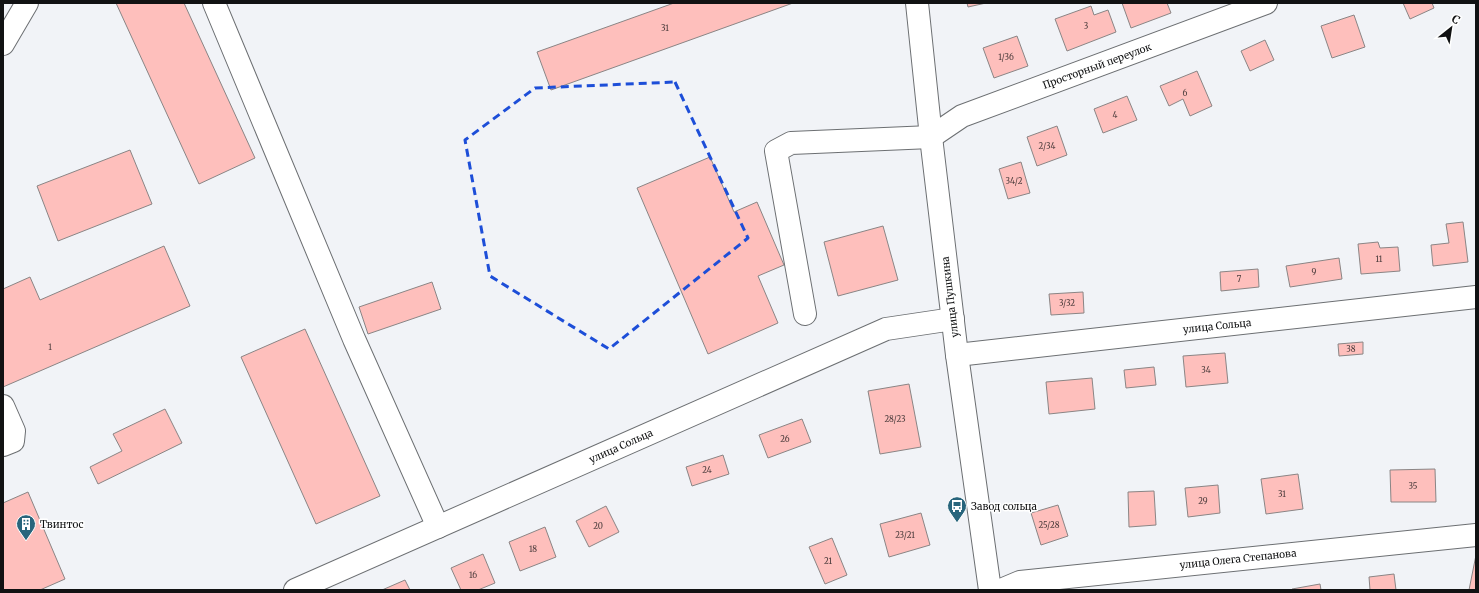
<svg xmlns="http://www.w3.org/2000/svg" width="1479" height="593" viewBox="0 0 1479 593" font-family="Merriweather,serif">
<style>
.building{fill:#febfbc;stroke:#8a8585}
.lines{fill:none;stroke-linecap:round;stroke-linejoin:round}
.minor-casing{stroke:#6c6f72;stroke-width:24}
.minor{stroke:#fff;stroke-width:22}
.marked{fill:none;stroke:#1d4ed8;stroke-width:3;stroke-dasharray:8 5;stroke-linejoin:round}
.labels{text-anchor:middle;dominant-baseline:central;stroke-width:3;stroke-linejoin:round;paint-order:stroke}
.number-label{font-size:8px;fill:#4c3d3d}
.street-label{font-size:10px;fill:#111213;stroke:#fff}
.poi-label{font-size:10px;fill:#111213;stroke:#fff;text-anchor:start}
</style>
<rect width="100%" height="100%" fill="#f1f3f7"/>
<g class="building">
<path d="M116,3H184L255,158L199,184Z"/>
<path d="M674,3H793L551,90L537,52Z"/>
<path d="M967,3H986L968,7Z"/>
<path d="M1122,3H1167L1171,13L1131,28Z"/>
<path d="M1403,3H1432L1434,8L1410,19Z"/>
<path d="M1091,6L1094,15L1108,10L1116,32L1067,51L1055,19Z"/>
<path d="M1354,15L1365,47L1332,58L1321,26Z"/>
<path d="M1017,36L1028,66L994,78L983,48Z"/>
<path d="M1265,40L1274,60L1250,71L1241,51Z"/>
<path d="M1197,71L1212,106L1190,116L1183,99L1169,106L1160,86Z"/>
<path d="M1127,96L1137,120L1103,133L1094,109Z"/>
<path d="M1057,126L1067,155L1037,166L1027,137Z"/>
<path d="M130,150L152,204L58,241L37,186Z"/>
<path d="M710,157L734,212L757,202L784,265L758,276L778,323L708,354L637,188Z"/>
<path d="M1021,162L1030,193L1008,199L999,169Z"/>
<path d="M1463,222L1468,262L1433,266L1431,245L1449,243L1446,224Z"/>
<path d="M883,226L898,280L838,296L824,242Z"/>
<path d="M1378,242L1380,248L1398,247L1400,271L1361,274L1358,244Z"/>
<path d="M164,246L190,306L3,387V289L30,277L40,300Z"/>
<path d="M1339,258L1342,279L1290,287L1286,266Z"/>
<path d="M1258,269L1259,287L1221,291L1220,272Z"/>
<path d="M432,282L441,309L368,334L359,307Z"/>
<path d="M1083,292L1084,313L1051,315L1049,294Z"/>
<path d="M305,329L380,496L316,524L241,357Z"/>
<path d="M1363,342V354L1339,356L1338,344Z"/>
<path d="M1225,353L1228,383L1186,387L1183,356Z"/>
<path d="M1154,367L1156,385L1126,388L1124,370Z"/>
<path d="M1092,378L1095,409L1049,414L1046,382Z"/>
<path d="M909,384L921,447L880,454L868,391Z"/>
<path d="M165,409L182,443L98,484L90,467L122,451L113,434Z"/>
<path d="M802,419L811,442L768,458L759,435Z"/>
<path d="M723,455L729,474L692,486L686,467Z"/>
<path d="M1435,469L1436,502H1391L1390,470Z"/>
<path d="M1298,474L1303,509L1266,514L1261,479Z"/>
<path d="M1218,485L1220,513L1188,517L1185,488Z"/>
<path d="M1154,491L1156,525L1129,527L1128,492Z"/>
<path d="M28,492L65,579L40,590H3V503Z"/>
<path d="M1058,505L1068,536L1041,545L1031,513Z"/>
<path d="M606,506L619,532L589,547L576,521Z"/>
<path d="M921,513L930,545L889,557L880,524Z"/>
<path d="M545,527L556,557L520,571L509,542Z"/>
<path d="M832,538L847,575L825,584L809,547Z"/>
<path d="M483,554L495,583L478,590H461L451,568Z"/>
<path d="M1476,555V590H1469Z"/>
<path d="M1394,574L1396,590H1370L1369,577Z"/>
<path d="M405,580L410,590H382Z"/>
<path d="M1320,584L1321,590H1292V589Z"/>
</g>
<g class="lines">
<defs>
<g id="minor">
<path d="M214,3L354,339L438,527"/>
<path d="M917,3L931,137L957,355L990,590"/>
<path d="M3,44L27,3"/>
<path d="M805,314L776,151L791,143L931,137L962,116L1266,3"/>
<path d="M957,355L1476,297"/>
<path d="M3,406L14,431L13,441L3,445"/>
<path d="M295,590L886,329L953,319"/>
<path d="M1001,590L1020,582L1476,535"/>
</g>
</defs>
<use href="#minor" class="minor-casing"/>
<use href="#minor" class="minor"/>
</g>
<path class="marked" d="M675,82L748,238L609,349L490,276L465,140L535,88Z"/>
<defs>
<symbol id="bus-pin" viewBox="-11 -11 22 30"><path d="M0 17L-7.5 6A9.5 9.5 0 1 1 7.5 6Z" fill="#28657c" stroke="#fff"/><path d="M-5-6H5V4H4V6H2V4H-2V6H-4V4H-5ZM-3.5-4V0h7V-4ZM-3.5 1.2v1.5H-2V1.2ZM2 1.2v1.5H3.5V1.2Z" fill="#fff"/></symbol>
<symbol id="building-pin" viewBox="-11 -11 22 30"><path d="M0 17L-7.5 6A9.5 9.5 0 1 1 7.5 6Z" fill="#28657c" stroke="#fff"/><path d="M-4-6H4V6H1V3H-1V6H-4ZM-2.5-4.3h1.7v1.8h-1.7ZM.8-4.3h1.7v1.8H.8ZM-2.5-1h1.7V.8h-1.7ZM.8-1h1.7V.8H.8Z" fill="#fff"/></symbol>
</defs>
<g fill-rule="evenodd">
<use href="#bus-pin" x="946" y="495" width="22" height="30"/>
<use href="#building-pin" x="15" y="513" width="22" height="30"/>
</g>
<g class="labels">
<g class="number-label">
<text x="1086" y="26">3</text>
<text x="665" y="28">31</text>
<text x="1006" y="57">1/36</text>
<text x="1185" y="93">6</text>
<text x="1115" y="115">4</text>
<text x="1047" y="146">2/34</text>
<text x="1014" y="181">34/2</text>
<text x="1379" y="259">11</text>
<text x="1314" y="272">9</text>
<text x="1239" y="279">7</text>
<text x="1067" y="303">3/32</text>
<text x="50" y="347">1</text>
<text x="1351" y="349">38</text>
<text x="1206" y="370">34</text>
<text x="895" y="419">28/23</text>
<text x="785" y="439">26</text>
<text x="707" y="470">24</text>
<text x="1413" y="486">35</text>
<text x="1282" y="494">31</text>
<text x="1203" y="501">29</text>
<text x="1049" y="525">25/28</text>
<text x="598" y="526">20</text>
<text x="905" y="535">23/21</text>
<text x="533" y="549">18</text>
<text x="828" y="561">21</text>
<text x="473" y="575">16</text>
</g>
<g class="street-label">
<text transform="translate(1097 66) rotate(-20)">Просторный переулок</text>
<text transform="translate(950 297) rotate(-97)">улица Пушкина</text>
<text transform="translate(1217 326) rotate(-6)">улица Сольца</text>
<text transform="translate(621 446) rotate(-24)">улица Сольца</text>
<text transform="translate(1238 559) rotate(-6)">улица Олега Степанова</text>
</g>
<g class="poi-label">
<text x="971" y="506">Завод сольца</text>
<text x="40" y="524">Твинтос</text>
</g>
</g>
<rect width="1479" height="593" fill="none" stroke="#111213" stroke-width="8"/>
<g transform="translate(1451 28) rotate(30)" stroke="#ffffff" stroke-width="3" paint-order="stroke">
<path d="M0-3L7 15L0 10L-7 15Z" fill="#111213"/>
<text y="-6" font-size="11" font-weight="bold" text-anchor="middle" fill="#111213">С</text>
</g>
</svg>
